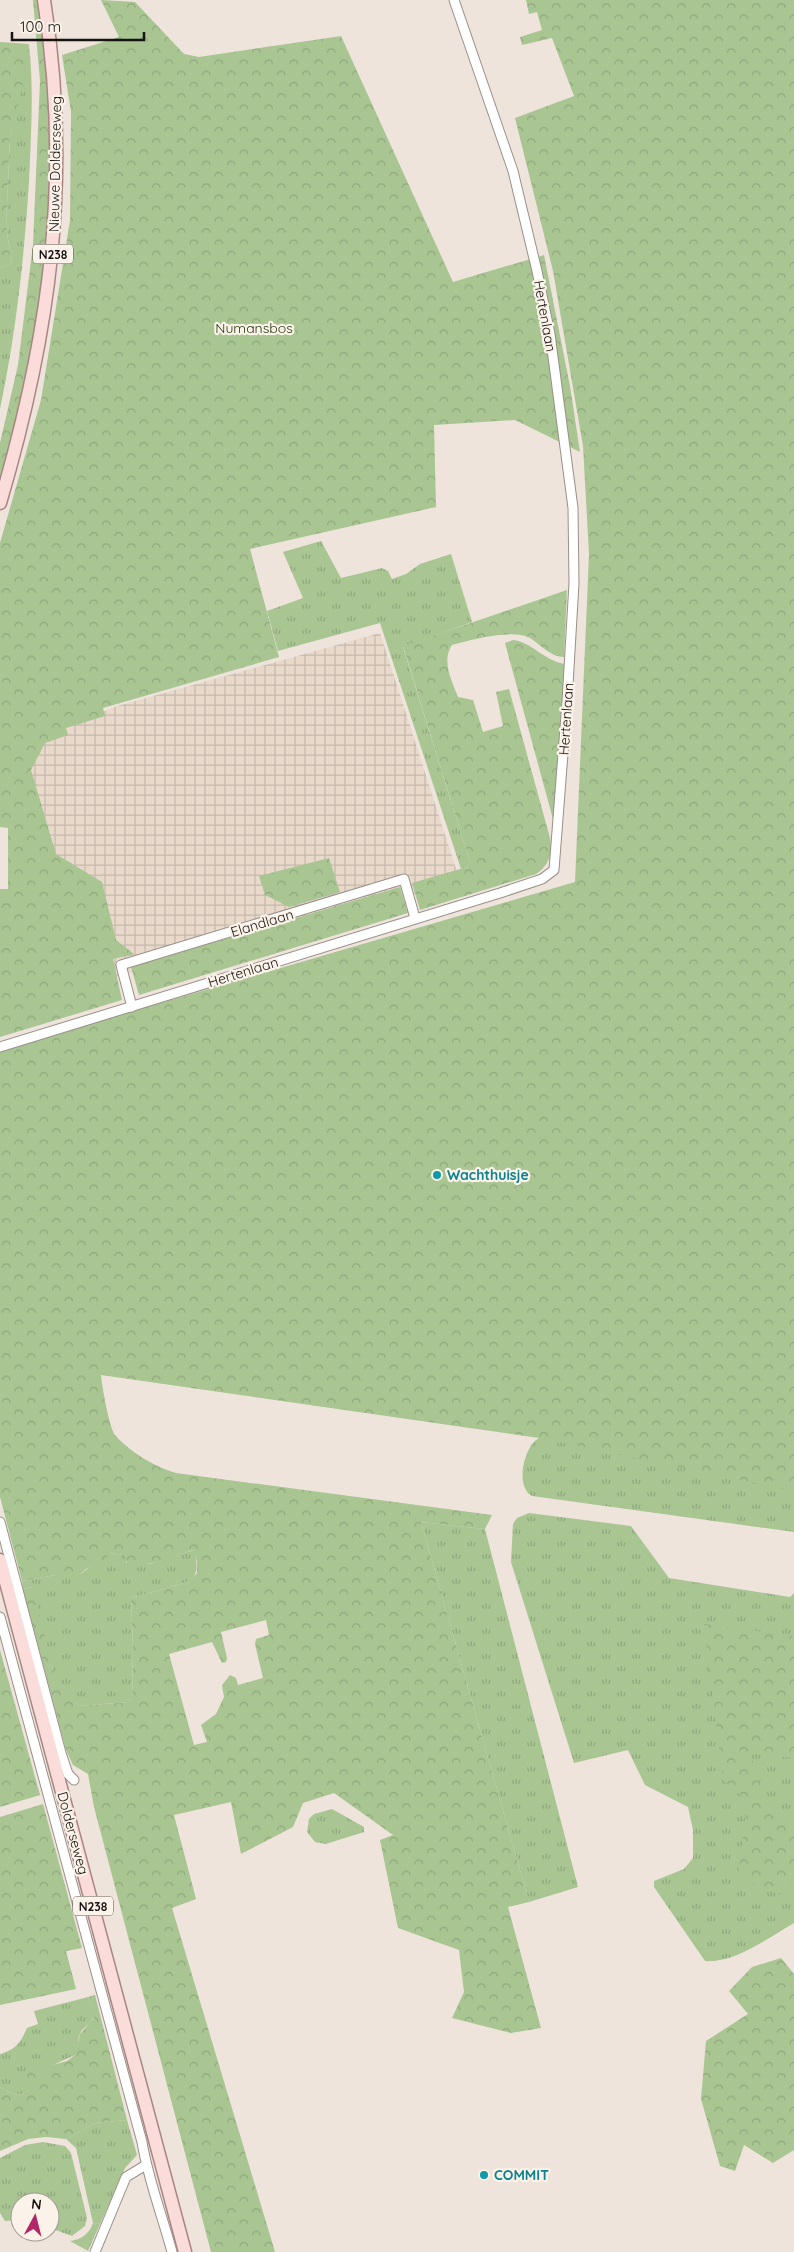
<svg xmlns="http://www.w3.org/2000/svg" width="794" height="2252" viewBox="0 0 794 2252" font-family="Quicksand,sans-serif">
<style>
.industrial{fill:url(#industrial-grid)}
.grass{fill:url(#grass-tufts)}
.forest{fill:url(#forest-crowns);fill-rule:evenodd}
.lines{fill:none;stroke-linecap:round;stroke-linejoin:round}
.street-casing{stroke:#999089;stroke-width:11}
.primary-casing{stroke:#a88683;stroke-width:15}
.street{stroke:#fff;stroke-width:9}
.primary{stroke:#fadcda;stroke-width:12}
.culture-dot{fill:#0f9aa8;stroke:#fbf2e9;stroke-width:2}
.labels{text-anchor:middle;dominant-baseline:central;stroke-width:4.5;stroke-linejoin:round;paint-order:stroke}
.shield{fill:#fbf2e9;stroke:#5b5651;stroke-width:1}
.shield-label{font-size:12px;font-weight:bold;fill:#161310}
.street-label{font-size:14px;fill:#161310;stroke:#fbf2e9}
.park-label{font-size:14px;fill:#1c3106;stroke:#fbf2e9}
.culture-label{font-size:14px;font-weight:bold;fill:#0d838f;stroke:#fbf2e9;text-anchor:start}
</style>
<defs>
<pattern id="industrial-grid" width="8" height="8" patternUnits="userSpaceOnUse" patternTransform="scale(1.25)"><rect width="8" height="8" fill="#e8d9cb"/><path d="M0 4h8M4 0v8" fill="none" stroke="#c6b9ad"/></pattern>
<pattern id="grass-tufts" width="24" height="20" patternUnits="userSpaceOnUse" patternTransform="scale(1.25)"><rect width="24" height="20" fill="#a8c592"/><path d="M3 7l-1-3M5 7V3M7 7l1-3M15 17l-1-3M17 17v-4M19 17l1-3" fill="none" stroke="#90a87d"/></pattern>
<pattern id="forest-crowns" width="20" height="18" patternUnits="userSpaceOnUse" patternTransform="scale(1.25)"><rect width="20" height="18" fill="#a8c592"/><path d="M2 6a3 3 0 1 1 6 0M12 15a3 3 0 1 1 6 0" fill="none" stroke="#90a87d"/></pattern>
</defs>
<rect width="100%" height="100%" fill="#eee4dc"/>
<path class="industrial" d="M380,633L460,881L95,983L28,770L42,736L117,706Z"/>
<g class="grass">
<path d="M29,44C34,90 31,136 29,182C24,259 16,333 0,409V268L12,263L6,227L10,136Z"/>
<path d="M321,541L341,578L382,568L388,571L392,579L406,574L420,564L451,554L472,622L403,647L470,862L467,867L461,869L380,623L278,651L267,611L303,598L283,552Z"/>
<path d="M545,1433L794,1462V1532L532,1496C516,1487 523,1455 533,1443C536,1439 542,1436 545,1433Z"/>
<path d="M529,1513L631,1526L669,1578L790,1597L794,1593V1923C770,1937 733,1964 705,1961L654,1887V1881L684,1869L693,1858V1830L688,1807L645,1785L628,1750L574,1763L511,1562L513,1524L517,1518Z"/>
<path d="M421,1522L485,1529L578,1887L529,1902Z"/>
<path d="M194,1550C197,1564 200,1573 188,1582L131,1598L133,1649L132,1699L128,1702L79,1706L60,1688L55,1679L32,1587L23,1589L22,1581L56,1575H79L109,1553L126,1555V1563L149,1564Z"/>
<path d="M332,1809L364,1827V1832L326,1844L315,1842L307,1832L309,1819L314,1814Z"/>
<path d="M88,1997L94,2010V2017C91,2023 86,2026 82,2030C76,2039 79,2047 75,2055L55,2064L30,2083L29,2090C18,2099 10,2093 0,2087V2054C17,2049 20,2043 27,2028L38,2024L34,2011Z"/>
<path d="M127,2120L137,2155L125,2168L100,2224L93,2223L76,2148L66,2139L95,2123Z"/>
<path d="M43,2142L65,2146L71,2153L87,2218L85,2226L72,2236L50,2228V2202H20V2220L5,2221L0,2213V2158L25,2145Z"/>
</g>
<g class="forest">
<path d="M33,0H38C55,109 55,225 37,334C28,386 12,438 0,489V443L18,365L33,245L40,81Z"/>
<path d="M101,0L135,2L184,54L199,57L341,36L453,282L544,255L570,386L580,452L515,420L434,425L436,507L250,549L279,657L103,708L105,716L66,728L68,735L45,743L31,770L56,854L102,882L116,940L134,954L113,959L122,1000L0,1037V889H8V828L0,827V543L41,400L70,220L71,112L62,55L119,37Z"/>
<path d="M526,0H794V1491L539,1438L101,1375C102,1386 109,1427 115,1435C130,1452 155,1467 176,1473L492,1515L485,1529L421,1522L529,1902L508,1907L541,2028L511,2033L452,2018L464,1992L459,1950L398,1928L380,1840L393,1835L334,1793L303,1803L293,1827L241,1854L231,1802L174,1815L196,1899L172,1908L275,2252H211L94,1807L88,1774L73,1765L66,1750L23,1589L33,1587L55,1678L61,1688L79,1706L128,1702L132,1699L133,1649L131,1598L188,1582L197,1573V1561L193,1550C172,1557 150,1567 127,1565L125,1555L109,1553L106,1560L86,1569L79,1575H56L22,1581L0,1497V1050L575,882L589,554L583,446L553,271L515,118L574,96L552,38L522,45L520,37L542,30L537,12L529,14ZM266,1620L269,1635L256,1639L255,1644L263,1678L238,1685L236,1678L230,1675L222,1685L224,1697L216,1714L201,1725L207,1742L194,1745L169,1654L212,1642L222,1663L226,1662L227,1658L221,1632Z"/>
<path d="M0,42L29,44L21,94L10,136L6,227L12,263L0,268Z"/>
<path d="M567,590L564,657C548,656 541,644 528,637C511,629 470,640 452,645C441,661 452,681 458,697L473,700L483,732L503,726L496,692L509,689L550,838C553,853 549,866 536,874L420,910L412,883L467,867L470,862L403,646Z"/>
<path d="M513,640C532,642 544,661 565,664L553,819L505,643Z"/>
<path d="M329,858L340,892L289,907L265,895L259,876Z"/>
<path d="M400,887L408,913L139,995L131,967Z"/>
<path d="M704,1624L794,1636V1758L750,1753L767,1805L794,1828V1880L779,1895L738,1876L747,1801L723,1780Z"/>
<path d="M0,1650L40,1795L0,1807Z"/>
<path d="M43,1804L82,1948L66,1951L76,1989L0,2005V1817Z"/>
<path d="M781,1958L794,1974V2150L773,2163L744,2145L735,2171L720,2166L701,2099L706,2041L748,2014L729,1991L752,1967Z"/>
<path d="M95,1995L127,2120L95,2123L66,2139L46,2137L28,2139L0,2151V2087C10,2093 18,2099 29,2090L27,2072L67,2061L75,2055L80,2034L94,2018V2010L88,1997Z"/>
<path d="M93,2223L100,2224L88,2251L70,2241C81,2240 90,2233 93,2223Z"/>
</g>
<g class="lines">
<defs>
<g id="street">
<path d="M132,1007L121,965L404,879L415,918"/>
<path d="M0,1047L500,893L542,879L554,870L567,702L574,583L573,508L550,334L537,271L513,171L454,0"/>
<path d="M0,1522L61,1753L68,1774L74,1780"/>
<path d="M0,1617L142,2142C148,2179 162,2215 172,2252"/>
<path d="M95,2252L126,2177L146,2165"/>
</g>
<g id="primary">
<path d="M0,503C50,334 72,176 44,0"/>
<path d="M0,1560L185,2252"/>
</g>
</defs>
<use href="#street" class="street-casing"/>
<use href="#primary" class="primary-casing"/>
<use href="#street" class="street"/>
<use href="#primary" class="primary"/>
</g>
<g class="culture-dot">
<circle cx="437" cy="1175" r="5"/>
<circle cx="484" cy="2175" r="5"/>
</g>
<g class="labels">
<g class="shield">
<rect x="33" y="244.5" width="40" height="19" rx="4"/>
<rect x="73" y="1896.5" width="40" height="19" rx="4"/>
</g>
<g class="shield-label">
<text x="53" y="254">N238</text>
<text x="93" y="1906">N238</text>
</g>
<g class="street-label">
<text transform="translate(55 164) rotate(-89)">Nieuwe Dolderseweg</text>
<text transform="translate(545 316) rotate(80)">Hertenlaan</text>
<text transform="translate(566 719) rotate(-86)">Hertenlaan</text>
<text transform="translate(262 923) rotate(-17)">Elandlaan</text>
<text transform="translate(243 972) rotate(-17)">Hertenlaan</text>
<text transform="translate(73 1833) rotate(75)">Dolderseweg</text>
</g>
<g class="park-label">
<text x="254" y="328">Numansbos</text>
</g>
<g class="culture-label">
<text x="447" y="1175">Wachthuisje</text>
<text x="494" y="2175">COMMIT</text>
</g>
</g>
<g transform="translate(35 2217) rotate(7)"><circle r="24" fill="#fbf2e9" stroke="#9f9992"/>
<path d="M0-4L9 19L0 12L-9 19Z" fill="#b12768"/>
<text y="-8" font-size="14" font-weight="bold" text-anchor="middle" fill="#161310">N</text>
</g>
<path d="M12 32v8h132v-8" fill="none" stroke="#161310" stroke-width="2.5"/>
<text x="20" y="32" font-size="15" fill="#161310" stroke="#fbf2e9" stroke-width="4" paint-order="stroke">100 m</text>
</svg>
